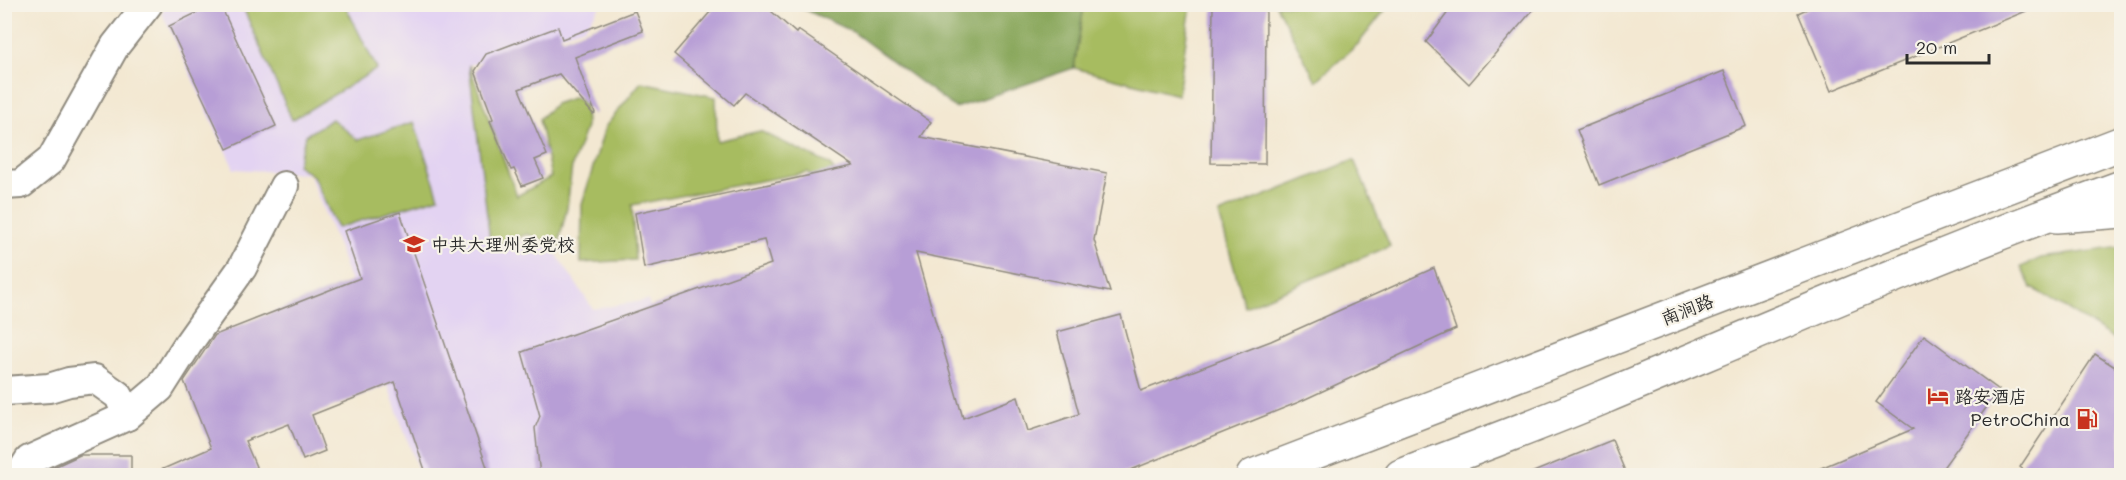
<svg xmlns="http://www.w3.org/2000/svg" width="2126" height="480" viewBox="0 0 2126 480" font-family="Mali,'LXGW WenKai TC',sans-serif">
<style>
.built{fill:#e3d3f2}
.green{fill:#a7bc61;stroke:#697446;stroke-width:1.5}
.forest{fill:#85a457;stroke:#586841;stroke-width:1.5}
.building{fill:#b79ed6}
.lines{fill:none;stroke-linecap:round;stroke-linejoin:round}
.minor-casing{stroke:#8f8a7e;stroke-width:32}
.tertiary-casing{stroke:#8f8a7e;stroke-width:36}
.trunk-casing{stroke:#8f8a7e;stroke-width:36}
.minor{stroke:#fff;stroke-width:28}
.tertiary{stroke:#fff;stroke-width:33}
.trunk{stroke:#fff;stroke-width:33}
.labels{text-anchor:middle;dominant-baseline:central;stroke-width:4.5;stroke-linejoin:round;paint-order:stroke}
.poi-label{font-size:18px;fill:#2b2b2b;stroke:#f7f3e8;text-anchor:start}
.street-label{font-size:18px;fill:#2b2b2b;stroke:#f7f3e8}
</style>
<rect width="100%" height="100%" fill="#f7f3e8"/>
<filter id="ink" filterUnits="userSpaceOnUse"><feTurbulence type="fractalNoise" baseFrequency=".0167" numOctaves="2"/><feDisplacementMap in="SourceGraphic" scale="12" xChannelSelector="R" yChannelSelector="G"/><feConvolveMatrix kernelMatrix="1 2 1 2 8 2 1 2 1" color-interpolation-filters="sRGB"/></filter>
<filter id="wash" filterUnits="userSpaceOnUse"><feTurbulence type="fractalNoise" baseFrequency=".008" numOctaves="4" result="noise"/><feDisplacementMap in="SourceGraphic" scale="24" xChannelSelector="R" yChannelSelector="G"/><feGaussianBlur stdDeviation="1.35" result="paint"/><feColorMatrix in="noise" values="0 0 0 0 0 0 0 0 0 0 0 0 0 0 0 0 0 1.4 0 .05"/><feComposite in="paint" operator="in"/></filter>
<g filter="url(#wash)">
<rect width="100%" height="100%" fill="#f3e8d2"/>
<path class="built" d="M167,4L601,5L585,27L469,65L491,249L526,239L553,249L593,309L648,300L702,475H420L339,249L309,174L234,169L162,13Z"/>
<g class="green">
<path d="M242,5H345L377,69L292,120Z"/>
<path d="M1084,5H1191L1178,95L1074,68Z"/>
<path d="M1276,5H1389L1358,44L1316,81Z"/>
<path d="M469,65L517,196L551,177L539,119L555,104L575,97L585,106L586,127L572,166L567,208L559,241L562,247L527,234L491,249Z"/>
<path d="M641,82L716,97L717,141L760,131L829,164L840,177L821,197L808,172L632,205L635,260L581,263L582,204L605,127Z"/>
<path d="M332,119L358,140L414,122L439,197L337,228L313,176L297,165L306,135Z"/>
<path d="M1354,160L1390,246L1245,307L1219,214Z"/>
<path d="M2121,247V343L2031,287L2021,267L2041,258Z"/>
</g>
<path class="forest" d="M795,5H1084L1074,68L955,108L853,32Z"/>
<g id="blocks">
<g class="building">
<path d="M215,4H220L276,126L227,149L169,26Z"/>
<path d="M717,4H763L796,33L798,30L931,122L921,137L1107,173L1094,240L1110,292L916,253L963,418L1018,397L1028,431L1079,414L1057,332L1121,315L1141,391L1271,341L1434,268L1456,329L1299,402L1116,476H540L535,428L540,416L522,352L771,264L764,240L644,268L635,213L853,166L745,93L734,105L674,54Z"/>
<path d="M1213,4H1266L1265,164L1211,163Z"/>
<path d="M1454,4H1538L1469,84L1426,42Z"/>
<path d="M1818,4H2041V5L1831,91L1798,13Z"/>
<path d="M635,11L643,31L575,57L595,113L593,114L559,74L519,89L547,155L535,160L543,178L522,186L514,169L511,170L490,121L493,119L475,71L486,54L558,27L562,39Z"/>
<path d="M1724,71L1746,126L1599,185L1577,130Z"/>
<path d="M400,212L490,476H427L395,382L312,415L325,451L303,460L289,424L245,441L260,476H147L211,448L184,381L215,335L360,278L344,231Z"/>
<path d="M1924,335L1999,390L1937,476H1802L1913,429L1876,402Z"/>
<path d="M2095,354L2121,371V476H2032L2020,467Z"/>
<path d="M1612,440L1627,476H1526V475Z"/>
<path d="M80,455H131V476H52V468Z"/>
</g>
</g>
</g>
<g filter="url(#ink)">
<use href="#blocks" fill-opacity="0" stroke="#8f8a7e" stroke-width="1.5"/>
<g class="lines">
<defs>
<g id="minor">
<path d="M4,185L21,184L51,160L115,46L148,4"/>
<path d="M4,391L49,388L69,382L95,379L119,396L127,416L29,460L19,476"/>
<path d="M127,416L160,388L188,344L242,268L284,186"/>
</g>
<path id="tertiary" d="M2056,216L2122,211"/>
<g id="trunk">
<path d="M1253,476L2122,143"/>
<path d="M1401,476C1469,450 1538,425 1604,397C1776,325 1946,251 2122,187"/>
</g>
</defs>
<use href="#minor" class="minor-casing"/>
<use href="#tertiary" class="tertiary-casing"/>
<use href="#trunk" class="trunk-casing"/>
<use href="#minor" class="minor"/>
<use href="#tertiary" class="tertiary"/>
<use href="#trunk" class="trunk"/>
</g>
</g>
<defs>
<symbol id="university-bare" viewBox="-9 -9 18 18"><path d="M0-5L7-2L0 1L-7-2ZM-4 1L0 2.5L4 1V4Q0 6-4 4Z" fill="#c8321e" stroke="#f7f3e8" stroke-width="2.5" paint-order="stroke"/></symbol>
<symbol id="hotel-bare" viewBox="-9 -9 18 18"><path d="M-6-4.5h1.5V1H6V5H4.5V3h-9V5H-6ZM-4 0a1.8 1.8 0 1 1 3.6 0ZM.5 0V-2.5h3Q6-2.5 6 0Z" fill="#c8321e" stroke="#f7f3e8" stroke-width="2.5" paint-order="stroke"/></symbol>
<symbol id="fuel-bare" viewBox="-9 -9 18 18"><path d="M-5.5-6h7V0h2V4h1.3V-2.5L3-4.5l.8-.8L6-3V5H2.5V1h-1V6h-7ZM-4.2-4.7v3.2H.2V-4.7Z" fill="#c8321e" stroke="#f7f3e8" stroke-width="2.5" paint-order="stroke"/></symbol>
</defs>
<g fill-rule="evenodd">
<use href="#university-bare" x="399" y="229" width="30" height="30"/>
<use href="#hotel-bare" x="1923" y="381" width="30" height="30"/>
<use href="#fuel-bare" x="2072" y="404" width="30" height="30"/>
</g>
<g class="labels">
<g class="poi-label">
<text x="431" y="244">中共大理州委党校</text>
<text x="1955" y="396">路安酒店</text>
<text x="2070" y="419" text-anchor="end">PetroChina</text>
</g>
<g class="street-label">
<text transform="translate(1687 309) rotate(-21)">南涧路</text>
</g>
</g>
<rect width="2126" height="480" fill="none" stroke="#f7f3e8" stroke-width="24"/>
<path d="M1907 54v9h82v-9" fill="none" stroke="#2b2b2b" stroke-width="3"/>
<text x="1916" y="54" font-size="18" fill="#2b2b2b" stroke="#f7f3e8" stroke-width="4.5" paint-order="stroke">20 m</text>
</svg>
